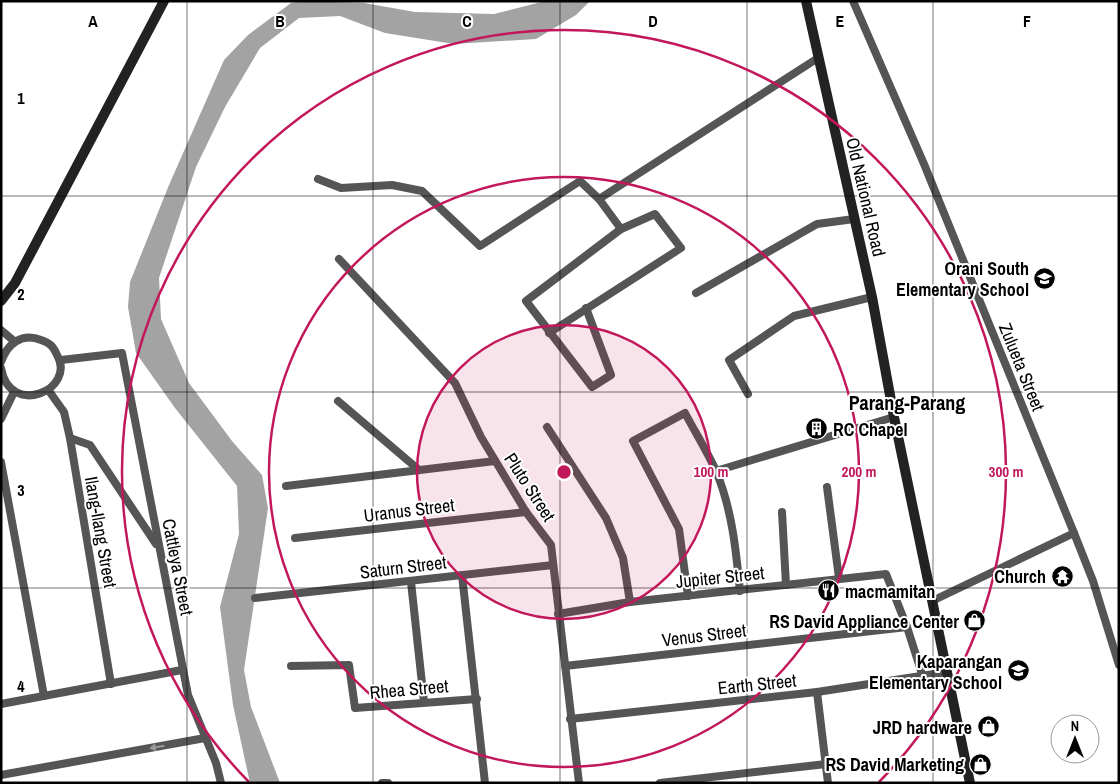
<svg xmlns="http://www.w3.org/2000/svg" width="1120" height="784" viewBox="0 0 1120 784" font-family="'Archivo Narrow',sans-serif">
<style>
.water{fill:#a3a3a3}
.lines{fill:none;stroke-linecap:round;stroke-linejoin:round}
.street{stroke:#555;stroke-width:8}
.secondary{stroke:#222;stroke-width:10}
.oneway{fill:#999}
.grid{fill:none;stroke:#000;stroke-width:1;stroke-opacity:0.55}
.ring{fill:none;stroke:#c2185b;stroke-width:2.5}
.labels{text-anchor:middle;dominant-baseline:central;stroke-width:4;stroke-linejoin:round;paint-order:stroke}
.street-label{font-size:18px;fill:#000;stroke:#fff}
.poi-label{font-size:18px;font-weight:bold;fill:#000;stroke:#fff;text-anchor:end}
.quarter-label{font-size:20px;font-weight:bold;fill:#000;stroke:#fff}
.grid-label{font-size:16px;text-anchor:middle;font-weight:bold;fill:#000;stroke:#fff;stroke-width:4;stroke-linejoin:round;paint-order:stroke}
.centre{fill:#c2185b;stroke:#fff;stroke-width:2.5}
.ring-label{font-size:15px;text-anchor:middle;font-weight:bold;fill:#c2185b;stroke:#fff;stroke-width:4;stroke-linejoin:round;paint-order:stroke}
</style>
<rect width="100%" height="100%" fill="#fff"/>
<path class="water" d="M307,1L364,3L415,12L494,14L545,1H590L576,15L536,39L454,44L385,33L340,16L299,18L260,48L225,107L196,167L159,278L161,319L189,383L232,441L262,475L268,508L244,670L251,707L280,783H250L233,705L220,607L239,534L237,486L175,408L136,353L128,307L130,282L169,185L224,60L248,35L291,3Z"/>
<g class="lines">
<g class="street">
<path d="M853,1L924,164L1074,533L1093,581L1119,665"/>
<path d="M318,179L341,188L392,185L422,191L480,246L580,181L599,199L818,58"/>
<path d="M599,199L621,229"/>
<path d="M339,259L455,383L481,437L526,512L551,545L579,783"/>
<path d="M696,293L817,224L854,219"/>
<path d="M1,330L14,341"/>
<path d="M549,333L681,248L655,214L621,229L526,301L592,387L611,375L586,308"/>
<path d="M61,360L122,353L188,695L216,763L221,783"/>
<path d="M1,362C7,344 22,332 41,340C50,343 53,346 57,355C77,389 10,419 1,368"/>
<path d="M49,391L64,412L70,438L111,684"/>
<path d="M748,394L729,360L794,316L872,297"/>
<path d="M338,401L419,470"/>
<path d="M1,419L14,392"/>
<path d="M547,427L606,518L623,558L630,602"/>
<path d="M70,438L90,445L156,544"/>
<path d="M1,462L44,696"/>
<path d="M716,471L894,417"/>
<path d="M286,486L495,461"/>
<path d="M827,487L839,578"/>
<path d="M782,512L786,585"/>
<path d="M295,538L526,512"/>
<path d="M462,575L485,783"/>
<path d="M411,582L424,702"/>
<path d="M688,596L679,529L633,441L685,413C695,432 707,451 716,471C732,509 736,550 740,591"/>
<path d="M255,598L553,565"/>
<path d="M932,601L1074,533"/>
<path d="M558,614L630,602L886,574L907,627L923,677"/>
<path d="M291,666L349,665L355,708L477,699"/>
<path d="M565,666L907,627"/>
<path d="M817,692L828,783"/>
<path d="M1,704L182,670"/>
<path d="M570,719L817,692L947,672"/>
<path d="M1,775L205,738"/>
<path d="M382,783H388"/>
<path d="M660,783L826,764"/>
</g>
<g class="secondary">
<path d="M806,1L872,297L894,417L970,783"/>
<path d="M1,301L15,283L164,1"/>
</g>
</g>
<defs><path id="oneway-solid" d="M-6-.8H1V-3.2L6.5 0L1 3.2V.8H-6Z" transform="scale(1.25)"/></defs>
<use class="oneway" href="#oneway-solid" transform="translate(157 747) rotate(170)"/>
<path class="grid" d="M187,1V783M373,1V783M560,1V783M747,1V783M933,1V783M1,196H1119M1,392H1119M1,588H1119"/>
<circle cx="564" cy="472" r="147" fill="#c2185b" fill-opacity=".12"/>
<g class="ring">
<circle cx="564" cy="472" r="147"/>
<circle cx="564" cy="472" r="295"/>
<path d="M249 782A442 442 0 1 1 879 782"/>
</g>
<defs>
<symbol id="school-disc" viewBox="-11 -11 22 22"><circle r="9.5" fill="#000" stroke="#fff"/><path d="M0-5L7-2L0 1L-7-2ZM-4 1L0 2.5L4 1V4Q0 6-4 4Z" fill="#fff"/></symbol>
<symbol id="building-disc" viewBox="-11 -11 22 22"><circle r="9.5" fill="#000" stroke="#fff"/><path d="M-4-6H4V6H1V3H-1V6H-4ZM-2.5-4.3h1.7v1.8h-1.7ZM.8-4.3h1.7v1.8H.8ZM-2.5-1h1.7V.8h-1.7ZM.8-1h1.7V.8H.8Z" fill="#fff"/></symbol>
<symbol id="temple-disc" viewBox="-11 -11 22 22"><circle r="9.5" fill="#000" stroke="#fff"/><path d="M0-6L5-2H3V0L6.5 2.5H4V6H1.5V3h-3V6H-4V2.5H-6.5L-3 0V-2H-5Z" fill="#fff"/></symbol>
<symbol id="restaurant-disc" viewBox="-11 -11 22 22"><circle r="9.5" fill="#000" stroke="#fff"/><path d="M-5-6h1v4h1v-4h1v4h1v-4h1v5L-1.5 .5V6h-2V.5L-5-1ZM5-6V6H3V1.5H1.5Q1.5-4 5-6Z" fill="#fff"/></symbol>
<symbol id="shop-disc" viewBox="-11 -11 22 22"><circle r="9.5" fill="#000" stroke="#fff"/><path d="M-5-2.5h2.3a2.7 3.5 0 0 1 5.4 0H5L5.5 6h-11ZM-1.5-2.5h3a1.5 2.3 0 0 0-3 0Z" fill="#fff"/></symbol>
</defs>
<g fill-rule="evenodd">
<use href="#school-disc" x="1032" y="266" width="25" height="25"/>
<use href="#building-disc" x="804" y="416" width="25" height="25"/>
<use href="#temple-disc" x="1050" y="564" width="25" height="25"/>
<use href="#restaurant-disc" x="816" y="578" width="25" height="25"/>
<use href="#shop-disc" x="962" y="608" width="25" height="25"/>
<use href="#school-disc" x="1006" y="658" width="25" height="25"/>
<use href="#shop-disc" x="976" y="714" width="25" height="25"/>
<use href="#shop-disc" x="968" y="752" width="25" height="25"/>
</g>
<g class="labels">
<g class="street-label">
<text transform="translate(866 197) rotate(77)">Old National Road</text>
<text transform="translate(1022 367) rotate(68)">Zulueta Street</text>
<text transform="translate(530 487) rotate(57)">Pluto Street</text>
<text transform="translate(409 510) rotate(-7)">Uranus Street</text>
<text transform="translate(101 532) rotate(80)">Ilang-Ilang Street</text>
<text transform="translate(178 567) rotate(79)">Cattleya Street</text>
<text transform="translate(403 567) rotate(-7)">Saturn Street</text>
<text transform="translate(720 577) rotate(-6)">Jupiter Street</text>
<text transform="translate(704 635) rotate(-7)">Venus Street</text>
<text transform="translate(757 684) rotate(-6)">Earth Street</text>
<text transform="translate(409 689) rotate(-5)">Rhea Street</text>
</g>
<g class="poi-label">
<text x="1029" y="268">Orani South<tspan x="1029" dy="21">Elementary School</tspan></text>
<text x="833" y="429" text-anchor="start">RC Chapel</text>
<text x="1046" y="576">Church</text>
<text x="845" y="591" text-anchor="start">macmamitan</text>
<text x="959" y="621">RS David Appliance Center</text>
<text x="1002" y="661">Kaparangan<tspan x="1002" dy="21">Elementary School</tspan></text>
<text x="972" y="727">JRD hardware</text>
<text x="964" y="764">RS David Marketing</text>
</g>
<g class="quarter-label">
<text x="907" y="402">Parang-Parang</text>
</g>
</g>
<g class="grid-label">
<text x="93" y="27">A</text>
<text x="280" y="27">B</text>
<text x="467" y="27">C</text>
<text x="653" y="27">D</text>
<text x="840" y="27">E</text>
<text x="1027" y="27">F</text>
<text x="21" y="104">1</text>
<text x="21" y="300">2</text>
<text x="21" y="496">3</text>
<text x="21" y="692">4</text>
</g>
<circle cx="564" cy="472" r="8" class="centre"/>
<g class="ring-label">
<text x="711" y="477">100 m</text>
<text x="859" y="477">200 m</text>
<text x="1006" y="477">300 m</text>
</g>
<rect width="1120" height="784" fill="none" stroke="#000000" stroke-width="5"/>
<g transform="translate(1075 739)"><circle r="24" fill="#ffffff" stroke="#999999"/>
<path d="M0-4L9 19L0 12L-9 19Z" fill="#000000"/>
<text y="-8" font-size="14" font-weight="bold" text-anchor="middle" fill="#000000">N</text>
</g>
</svg>
